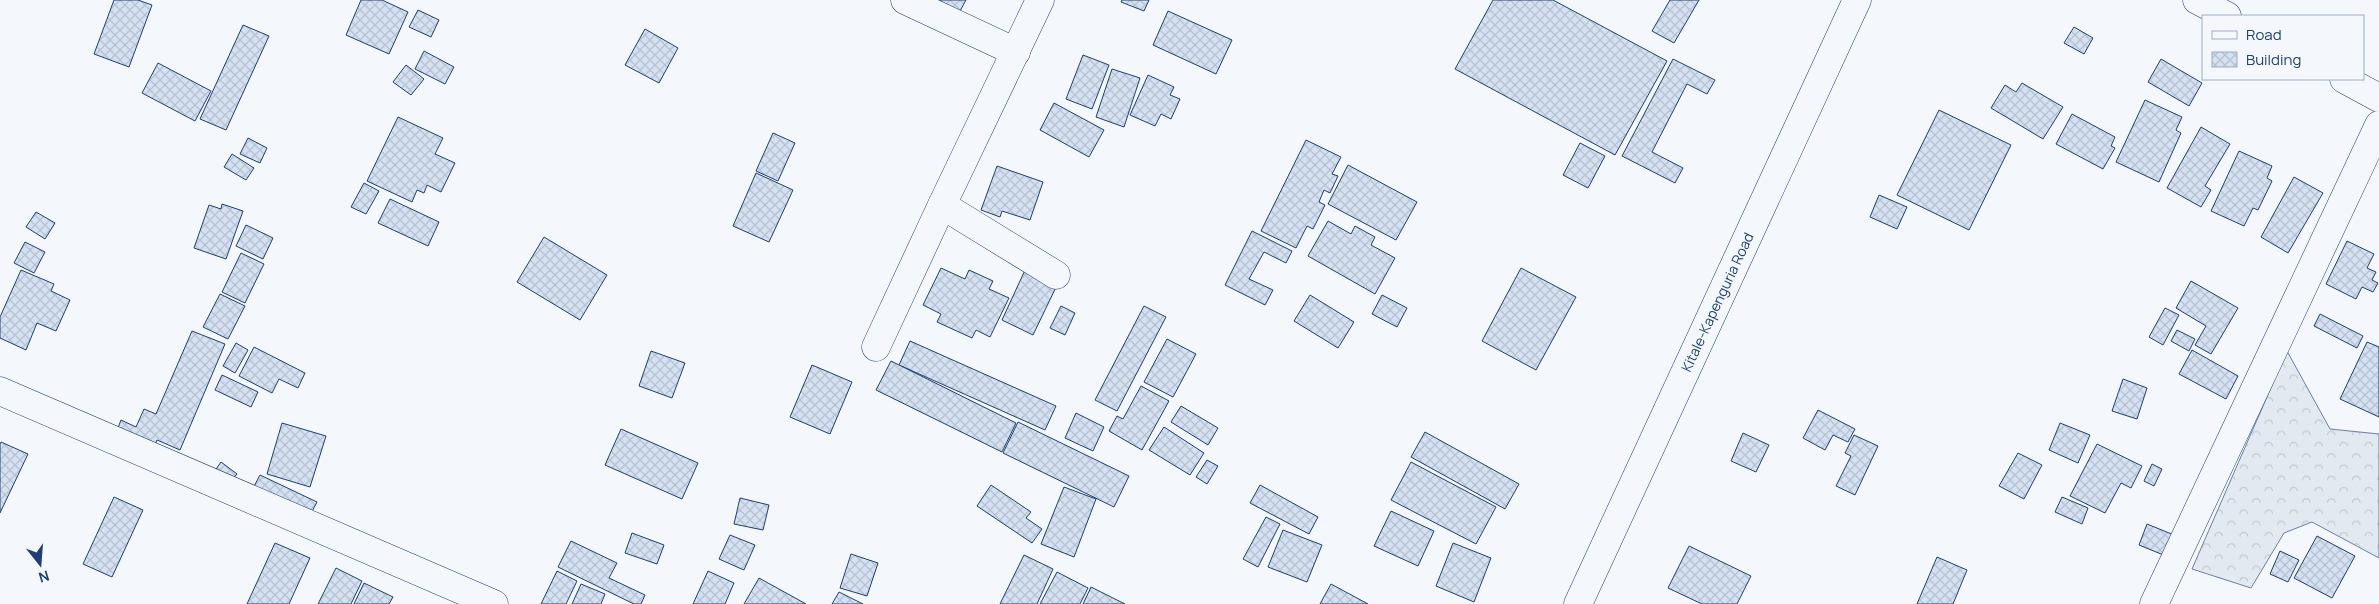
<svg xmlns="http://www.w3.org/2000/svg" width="2379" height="604" viewBox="0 0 2379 604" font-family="Manrope,sans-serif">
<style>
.forest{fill:url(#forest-crowns);stroke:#687fa3}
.building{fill:url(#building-cross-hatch);stroke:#1d3f73}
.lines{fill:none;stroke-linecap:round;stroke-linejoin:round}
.minor-casing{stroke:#1d3f73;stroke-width:29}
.highway-casing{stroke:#1d3f73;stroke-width:29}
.minor{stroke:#f4f7fb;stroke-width:28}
.highway{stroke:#f4f7fb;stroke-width:28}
.labels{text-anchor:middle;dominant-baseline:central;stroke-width:4;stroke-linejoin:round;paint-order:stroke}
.street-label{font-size:14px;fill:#1d3f73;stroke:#f4f7fb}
</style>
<defs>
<pattern id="forest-crowns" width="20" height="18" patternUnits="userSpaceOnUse" patternTransform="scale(1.25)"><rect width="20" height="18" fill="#e3e9f0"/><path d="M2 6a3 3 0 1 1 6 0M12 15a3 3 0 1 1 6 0" fill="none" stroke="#c2c9d1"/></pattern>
<pattern id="building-cross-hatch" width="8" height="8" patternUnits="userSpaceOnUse" patternTransform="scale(1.25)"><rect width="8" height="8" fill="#d5e0f0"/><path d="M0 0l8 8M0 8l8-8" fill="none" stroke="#b6c1d1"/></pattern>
</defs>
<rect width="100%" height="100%" fill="#f4f7fb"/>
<path class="forest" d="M2287,351L2330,429L2379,434V558L2312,522L2284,533L2251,588L2192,569Z"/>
<g class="building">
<path d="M114,0H138L152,5L129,67L94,54Z"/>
<path d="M361,0H382L408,12L389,54L346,35Z"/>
<path d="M938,0H966L960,11Z"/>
<path d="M1122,0H1149L1144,11L1121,2Z"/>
<path d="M1493,0H1553L1667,61L1615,155L1455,69Z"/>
<path d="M1670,0H1699L1674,43L1652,31Z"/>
<path d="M418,10L439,20L431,37L409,27Z"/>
<path d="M1168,11L1232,40L1216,74L1153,45Z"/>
<path d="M243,25L269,36L226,130L200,119Z"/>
<path d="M2074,27L2093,38L2084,54L2064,43Z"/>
<path d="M645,29L678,48L659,83L625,65Z"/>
<path d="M424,51L454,67L445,84L415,69Z"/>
<path d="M1083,55L1109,65L1092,109L1066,99Z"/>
<path d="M1673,59L1715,80L1707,94L1687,84L1652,152L1683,168L1675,183L1622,156Z"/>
<path d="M2161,59L2202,83L2189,106L2148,82Z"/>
<path d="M158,63L211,91L195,121L142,93Z"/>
<path d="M406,65L424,79L411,95L393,82Z"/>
<path d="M1112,69L1140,78L1124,127L1096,117Z"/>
<path d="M1148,75L1174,87L1170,95L1180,99L1171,119L1161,114L1155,126L1130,115Z"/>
<path d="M2022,83L2063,107L2043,139L1991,108L2005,85L2016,92Z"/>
<path d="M2145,100L2182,117L2176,130L2181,133L2159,182L2116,162Z"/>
<path d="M1054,103L1104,130L1089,157L1040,130Z"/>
<path d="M1939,110L2011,145L1969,230L1897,195Z"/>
<path d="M2072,114L2115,137L2111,146L2115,148L2103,169L2056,144Z"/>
<path d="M398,117L443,138L435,154L455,163L441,192L427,185L424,193L417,190L412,202L367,181Z"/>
<path d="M2201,127L2230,144L2205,186L2211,190L2201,207L2167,188Z"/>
<path d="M773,133L795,143L778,181L756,171Z"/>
<path d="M248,138L267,148L260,163L240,154Z"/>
<path d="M1306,140L1341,157L1332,174L1338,176L1330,193L1324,190L1319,202L1325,205L1313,229L1307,226L1296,248L1261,231Z"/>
<path d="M1580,143L1605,156L1588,188L1563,175Z"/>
<path d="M2239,151L2272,166L2267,178L2272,181L2258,210L2253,208L2244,226L2211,211Z"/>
<path d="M232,154L254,168L246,180L224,167Z"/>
<path d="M1348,165L1417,202L1396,240L1328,204Z"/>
<path d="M997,166L1043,182L1030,220L1002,211L1000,217L981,210Z"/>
<path d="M756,173L793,190L769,242L733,226Z"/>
<path d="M2294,177L2323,193L2288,253L2261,237Z"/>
<path d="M364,183L379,191L366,214L351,207Z"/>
<path d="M1879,195L1907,207L1897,229L1870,217Z"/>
<path d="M390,199L439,222L428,246L378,223Z"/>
<path d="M222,204L243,211L226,259L194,248L209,205L221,209Z"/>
<path d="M36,212L55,223L45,239L26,227Z"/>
<path d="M1328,221L1351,234L1355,226L1375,237L1371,245L1395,258L1375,294L1308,256Z"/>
<path d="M246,225L273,238L263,259L236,246Z"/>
<path d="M1252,231L1292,251L1286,263L1264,252L1249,279L1273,290L1265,305L1225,285Z"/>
<path d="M544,237L607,275L580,320L517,282Z"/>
<path d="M2347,241L2374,254L2367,268L2376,272L2372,280L2378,283L2373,292L2362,287L2356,299L2326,284Z"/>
<path d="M25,242L45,252L34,273L14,263Z"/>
<path d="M241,253L264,264L245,303L222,292Z"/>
<path d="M941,268L965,279L969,270L993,281L989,289L1009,298L990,337L976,330L972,338L937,322L941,314L923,305Z"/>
<path d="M1026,268L1058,283L1033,335L1002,320Z"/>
<path d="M1521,268L1576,297L1536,370L1482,341Z"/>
<path d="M21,270L54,284L51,291L70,300L56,331L37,323L26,350L0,338V317Z"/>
<path d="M2191,281L2238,308L2211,354L2195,345L2206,326L2176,308Z"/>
<path d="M220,294L245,306L228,339L203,327Z"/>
<path d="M1310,295L1354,322L1338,348L1294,321Z"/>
<path d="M1382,295L1407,308L1397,327L1372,314Z"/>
<path d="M1061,306L1075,313L1065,335L1050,328Z"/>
<path d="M1144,306L1166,317L1117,411L1095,400Z"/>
<path d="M2165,308L2179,315L2163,345L2149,337Z"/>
<path d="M2320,314L2363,336L2357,348L2314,326Z"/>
<path d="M2177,330L2195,339L2189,351L2171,341Z"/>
<path d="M192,331L225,344L180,450L157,440L153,449L116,433L121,420L136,427L144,409L156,414Z"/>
<path d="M1167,339L1196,354L1173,397L1144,382Z"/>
<path d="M910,341L1056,406L1045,430L899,365Z"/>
<path d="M2367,342L2379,347V417L2340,399Z"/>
<path d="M236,343L248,350L235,373L223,366Z"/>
<path d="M254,347L305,373L298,388L279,379L272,393L239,376Z"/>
<path d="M2192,350L2238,376L2226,399L2179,374Z"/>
<path d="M651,351L685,363L672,398L639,386Z"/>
<path d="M891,361L1016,423L1002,452L876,390Z"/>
<path d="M812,365L852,382L830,434L790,417Z"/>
<path d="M222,375L258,392L251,407L215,390Z"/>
<path d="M2123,379L2147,388L2137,419L2112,411Z"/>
<path d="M1141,386L1169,401L1142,450L1109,431L1117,416L1123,419Z"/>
<path d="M1181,406L1218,428L1208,445L1171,422Z"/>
<path d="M1818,410L1855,429L1848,442L1833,435L1825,450L1803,438Z"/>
<path d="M1076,413L1104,427L1093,451L1065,438Z"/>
<path d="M1018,422L1129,476L1114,507L1003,453Z"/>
<path d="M282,423L326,436L310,487L267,474Z"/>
<path d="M2060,423L2090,435L2078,463L2049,450Z"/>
<path d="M1164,427L1204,453L1190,475L1149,450Z"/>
<path d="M621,429L698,463L682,499L605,465Z"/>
<path d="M1425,432L1519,484L1505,509L1411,457Z"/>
<path d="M1743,433L1769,445L1756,472L1731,461Z"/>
<path d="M1854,435L1878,446L1855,495L1836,486L1851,456L1845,453Z"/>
<path d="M1,442L28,454L0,513V444Z"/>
<path d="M2097,444L2142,466L2131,488L2121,483L2105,513L2070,496Z"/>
<path d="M2018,453L2042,465L2024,499L1999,486Z"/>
<path d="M1207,460L1218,466L1207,484L1196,477Z"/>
<path d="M221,462L237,474L227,486L212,475Z"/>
<path d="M1411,462L1496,507L1476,544L1391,500Z"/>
<path d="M2152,464L2162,469L2154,486L2144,481Z"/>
<path d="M260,475L317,502L307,521L250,494Z"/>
<path d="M991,485L1031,512L1026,518L1042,529L1032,543L977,506Z"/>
<path d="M1260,485L1318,517L1309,534L1250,503Z"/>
<path d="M1064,487L1096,499L1074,557L1041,544Z"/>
<path d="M114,497L143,510L112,577L83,564Z"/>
<path d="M2062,497L2088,508L2082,524L2055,512Z"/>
<path d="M740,498L769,505L763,530L734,524Z"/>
<path d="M1391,511L1434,531L1418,566L1374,546Z"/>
<path d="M1266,517L1280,524L1258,567L1243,559Z"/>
<path d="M2147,524L2174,535L2166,556L2139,545Z"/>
<path d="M1283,530L1322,545L1307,582L1268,567Z"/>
<path d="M632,533L664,545L657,564L625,553Z"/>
<path d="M730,535L755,545L744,570L719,559Z"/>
<path d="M2317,536L2355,556L2332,598L2294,578Z"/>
<path d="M571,541L617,563L609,578L645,595L641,604H634L558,567Z"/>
<path d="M275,543L310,558L289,604H247Z"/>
<path d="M1453,543L1491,558L1474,602L1436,586Z"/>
<path d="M1689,546L1751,576L1737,604H1702L1668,588Z"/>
<path d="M2280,551L2299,560L2288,582L2270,574Z"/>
<path d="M851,554L878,563L867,596L840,588Z"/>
<path d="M1024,555L1053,569L1037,604H1000Z"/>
<path d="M1937,557L1967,570L1953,604H1917Z"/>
<path d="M336,568L362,581L351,604H318Z"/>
<path d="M557,571L577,581L566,604H541Z"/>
<path d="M708,571L734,583L725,604H693Z"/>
<path d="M1057,572L1088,588L1080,604H1040Z"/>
<path d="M759,578L806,604H744Z"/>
<path d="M364,583L393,597L389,604H354Z"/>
<path d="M581,584L605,594L601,604H572Z"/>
<path d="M1331,584L1368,604H1320Z"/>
<path d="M1091,587L1125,604H1083Z"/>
<path d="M839,592L863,604H832Z"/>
</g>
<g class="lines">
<defs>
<g id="minor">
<path d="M905,0L1016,52"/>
<path d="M2197,0L2227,16"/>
<path d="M2344,79L2379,98"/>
<path d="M942,205L1056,275"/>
<path d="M876,347L942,205L1040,0"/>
<path d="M0,391L494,604"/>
<path d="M2154,604L2379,125"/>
</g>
<path id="highway" d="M1578,604L1857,0"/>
</defs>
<use href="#minor" class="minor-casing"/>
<use href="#highway" class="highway-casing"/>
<use href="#minor" class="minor"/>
<use href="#highway" class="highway"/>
</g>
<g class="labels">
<g class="street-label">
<text transform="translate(1717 302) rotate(-65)">Kitale-Kapenguria Road</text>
</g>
</g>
<rect x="2202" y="15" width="162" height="65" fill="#f4f7fb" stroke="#9eadc5"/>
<rect x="2212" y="31" width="25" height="8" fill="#f4f7fb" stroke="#9eadc5"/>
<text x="2246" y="40" font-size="15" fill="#1d3f73">Road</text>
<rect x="2212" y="52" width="25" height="15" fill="url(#building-cross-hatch)" stroke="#9eadc5"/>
<text x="2246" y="65" font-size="15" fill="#1d3f73">Building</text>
<g transform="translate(40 564) rotate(163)" stroke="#f4f7fb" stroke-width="4" paint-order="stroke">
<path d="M0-4L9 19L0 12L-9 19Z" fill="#1d3f73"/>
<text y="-8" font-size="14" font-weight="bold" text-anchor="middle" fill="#1d3f73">N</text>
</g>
</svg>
